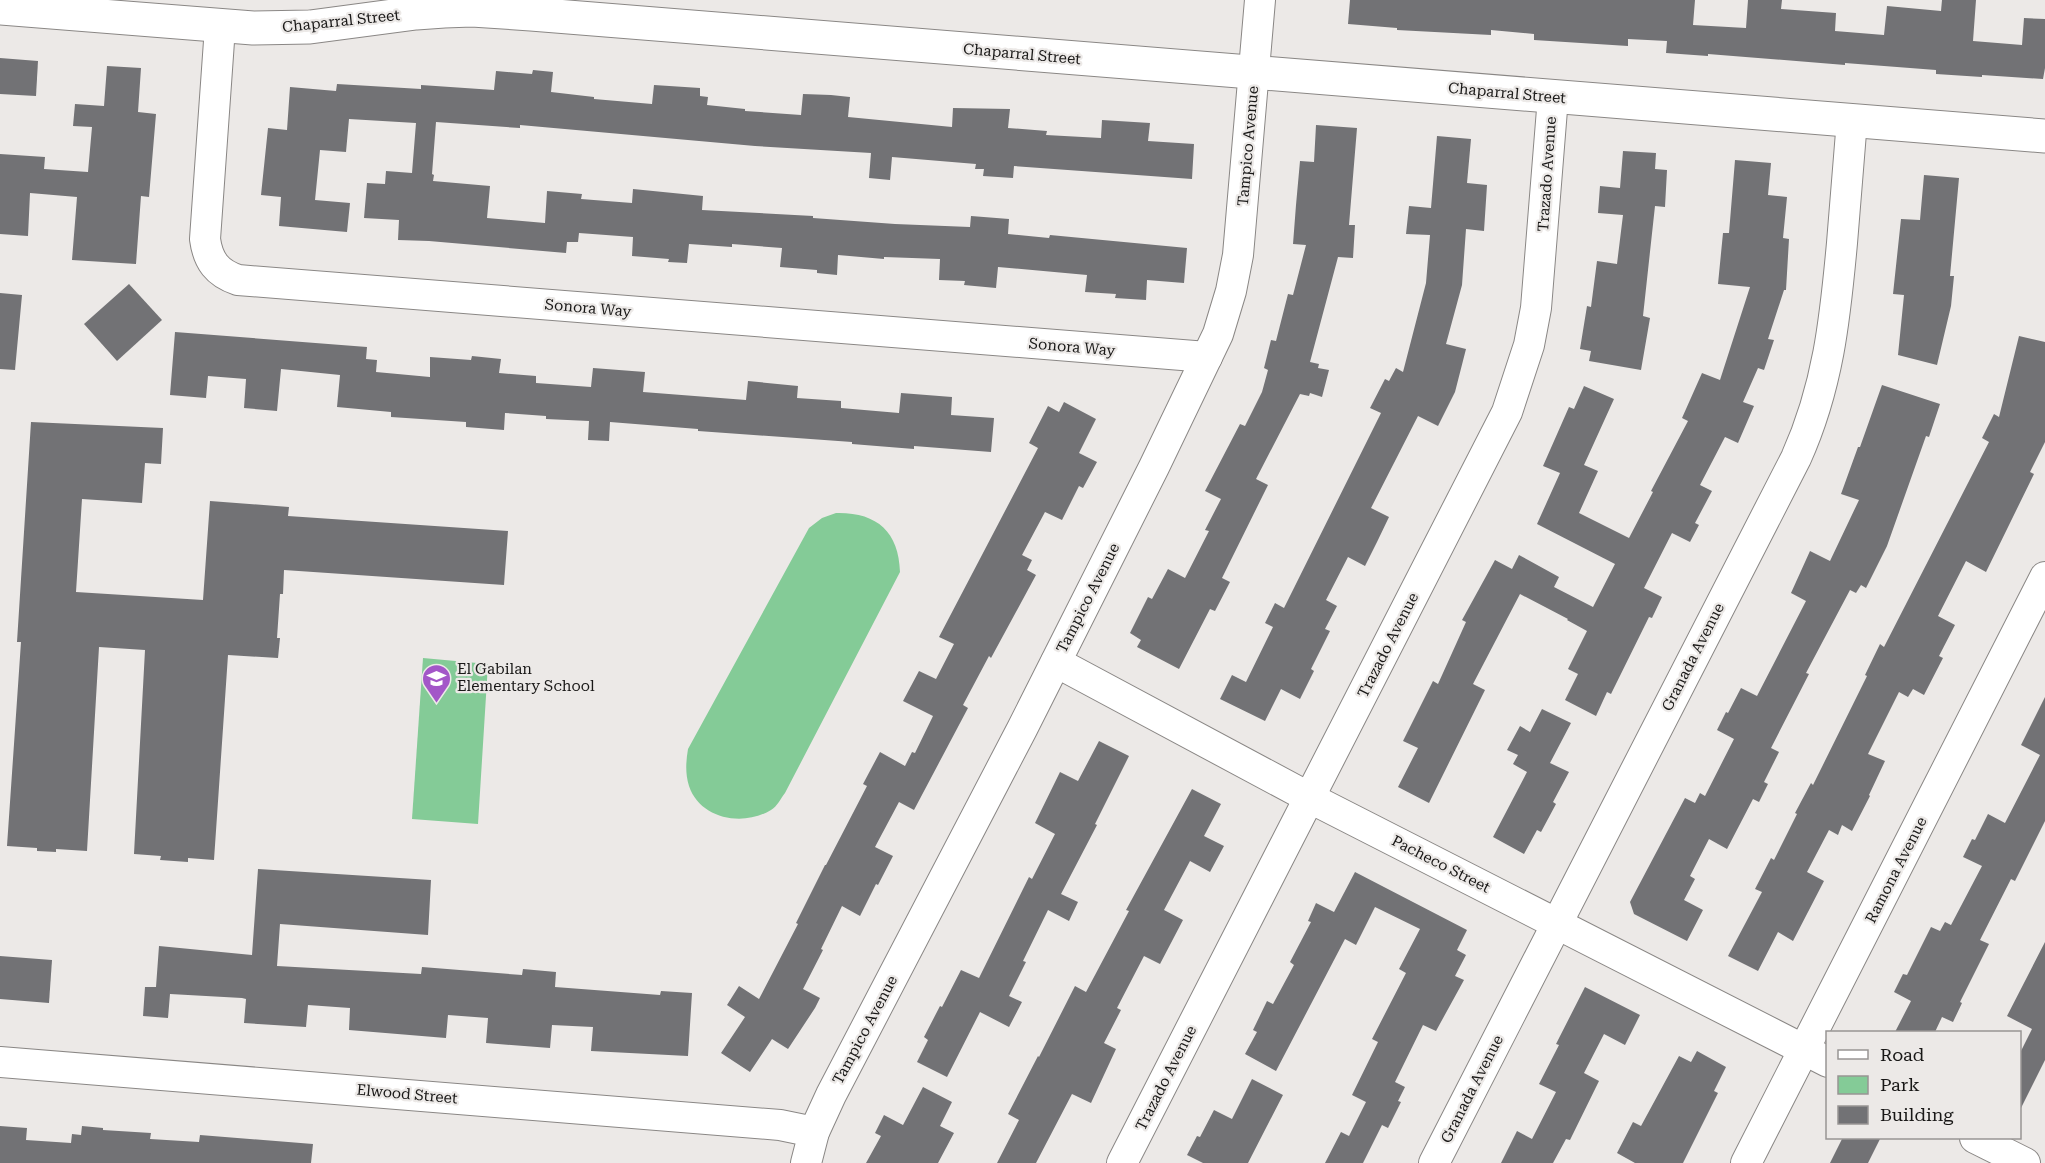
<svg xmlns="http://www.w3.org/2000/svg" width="2045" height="1163" viewBox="0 0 2045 1163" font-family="'Roboto Serif',serif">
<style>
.green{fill:#84cb97}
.building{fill:#727275}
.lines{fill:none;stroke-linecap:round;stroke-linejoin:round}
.minor-casing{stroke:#8a8785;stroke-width:32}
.tertiary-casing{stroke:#8a8785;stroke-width:35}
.minor{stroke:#fff;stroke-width:30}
.tertiary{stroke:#fff;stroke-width:33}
.labels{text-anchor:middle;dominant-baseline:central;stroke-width:4.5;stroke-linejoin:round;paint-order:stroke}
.street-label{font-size:15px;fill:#191817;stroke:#ece9e7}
.poi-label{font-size:15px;fill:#191817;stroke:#ece9e7;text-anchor:start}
</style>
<rect width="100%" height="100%" fill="#ece9e7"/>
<g class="green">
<path d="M836,513C876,512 899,531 900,572L785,793C781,798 777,807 771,810C743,827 700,819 689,786C685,773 686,761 688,749L809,528L822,518Z"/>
<path d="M423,658L488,664L478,824L412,819Z"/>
</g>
<g class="building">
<path d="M1350,0H1695L1693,25L1746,28L1748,0H1782L1781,9L1836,13L1835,31L1884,35L1887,6L1941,11L1942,0H1976L1973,41L2022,45L2024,18L2045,19V68L2043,79L1982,75V77L1936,74V70L1845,63V65L1708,54V56L1666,53L1667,41L1628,39V46L1534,40V34L1491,30V35L1397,30V28L1348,24Z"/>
<path d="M0,58L38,61L36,96L0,94Z"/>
<path d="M107,66L141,68L138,112L156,114L149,197L141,196L136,264L72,260L77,197L30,193L28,236L0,234V154L45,157L44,169L88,172L92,127L73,126L75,104L104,106Z"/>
<path d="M533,70L553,72L551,92L594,97V99L652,104L654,85L700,88V96L708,97L707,105L745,109V111L801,115L803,94L831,95L850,97L848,117L952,127L953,108L1010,109L1008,128L1047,131L1046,135L1101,138L1102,120L1150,123L1148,141L1194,144L1192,179L1014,166L1013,178L983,176L984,169H975L976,164L892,157L890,180L869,178L871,153L755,146L520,125V128L436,122L432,174L434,175L433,181L490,186L487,218L545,223L547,191L582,194L581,199L632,203L633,189L703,196L702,210L813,216V218L895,224L970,227L971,216L1009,219L1008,234L1049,238L1050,235L1187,248L1184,283L1147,280L1146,300L1115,298L1116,294L1085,292L1087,275L998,267L996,288L964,285L965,281L939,280L940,259L884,257V259L838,255L837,275L817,273V270L780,267L782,248L732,244V247L689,244L687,263L668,262L669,259L632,256L633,237L579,233L578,242H567L566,253L429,241L398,240L399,220L364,218L367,183L385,184L386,171L412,173L416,123L349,119L346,152L320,150L315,200L350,203L347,232L279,226L281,197L261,195L268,128L287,130L290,87L336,91L337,84L421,89V85L494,90L496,71L532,74Z"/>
<path d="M1316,125L1357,128L1349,225H1355L1353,258L1338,257L1310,362L1319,364L1318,368L1329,370L1322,397L1310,393L1309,396L1300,394L1256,479L1268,485L1222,578L1230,582L1215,611L1210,609L1179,669L1137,647L1141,640L1130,633L1148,597L1152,599L1168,569L1185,578L1209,531L1205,530L1221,499L1205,491L1240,424L1245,426L1262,392L1268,370L1264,368L1271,340L1276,341L1288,294L1293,295L1306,245L1293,244L1296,205L1300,161L1314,162Z"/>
<path d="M1437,136L1471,139L1467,183L1487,185L1484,231L1466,229L1462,285L1446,344L1466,349L1455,392L1438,426L1418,416L1371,508L1389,517L1377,542L1365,566L1348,557L1326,600L1337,606L1325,629L1330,631L1311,669L1314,671L1300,699L1281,689L1265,721L1220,699L1232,675L1246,682L1273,627L1265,623L1275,603L1284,608L1381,413L1370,408L1385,379L1389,381L1396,368L1403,372L1426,283L1430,235L1406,234L1409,206L1431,208Z"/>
<path d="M1623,151L1656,153L1655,169L1667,170L1665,207L1655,206L1643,316L1650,318L1641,370L1589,361L1591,351L1580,349L1587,306L1591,307L1597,261L1617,264L1623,215L1598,213L1600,186L1620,188Z"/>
<path d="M1735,160L1771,163L1768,195L1787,197L1783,238L1789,239L1786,290H1784L1768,339L1774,340L1764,370L1758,368L1743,402L1754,406L1738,443L1725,437L1700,485L1712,491L1695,523L1699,525L1690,542L1672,533L1644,588L1662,597L1652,618L1649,617L1611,694L1607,692L1596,716L1565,700L1578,674L1568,669L1587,631L1567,620L1568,619L1520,594L1473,684L1485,690L1429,803L1398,787L1418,748L1403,741L1433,681L1438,684L1466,622L1462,620L1495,560L1512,569L1519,555L1559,577L1554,587L1593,607L1615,564L1537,524L1560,473L1543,466L1569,407L1574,409L1584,386L1614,399L1584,465L1598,471L1579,513L1629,538L1653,492L1651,491L1688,421L1682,418L1702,373L1720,380L1750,287L1718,284L1723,233H1729Z"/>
<path d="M1924,175L1959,178L1950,276H1954L1951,306L1937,365L1898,355L1904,295L1893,294L1901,219L1920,220Z"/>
<path d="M129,284L162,320L117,361L84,324Z"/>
<path d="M0,293L22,295L15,370L0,369Z"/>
<path d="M175,332L367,347L366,359L377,360L376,372L430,377V357L471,360L472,356L501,359L499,373L536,376V383L591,387L593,368L645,372L643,392L746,400L748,381L798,386L797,398L841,401V408L899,413L901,393L952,397L951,415L994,418L991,452L914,446V449L852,444V442L698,431V429L610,422L609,441L588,440L589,421L546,419V416L505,413L504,430L466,427V422L391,417V412L337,407L340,375L281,369L277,411L244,408L246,379L208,376L206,398L170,395Z"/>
<path d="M2019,336L2045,342V442L2030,472L2034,474L1986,572L1966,561L1938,616L1955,625L1939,656L1943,658L1924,695L1913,689L1908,697L1899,692L1868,754L1885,761L1869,795L1870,796L1852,831L1842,825L1838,835L1829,830L1807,872L1824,881L1793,941L1778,932L1758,971L1728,956L1762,892L1755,889L1771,858L1774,860L1797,814L1795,813L1811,783L1813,785L1867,676L1865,675L1880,644L1884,647L1989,442L1982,438L1994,414L1999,417Z"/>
<path d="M1882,385L1940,404L1929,437L1926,436L1887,546L1866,588L1861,585L1856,593L1850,590L1806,673L1809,674L1771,748L1779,752L1764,782L1768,784L1759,802L1753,799L1727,849L1709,839L1690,876L1695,879L1684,900L1703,910L1687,941L1634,914L1630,902L1685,798L1695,803L1700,793L1705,796L1734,739L1717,730L1726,712L1728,713L1741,688L1757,696L1806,601L1791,593L1810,551L1830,561L1859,500L1841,494L1858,447H1860Z"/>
<path d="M1064,402L1096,419L1079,453L1097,462L1083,488L1079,486L1062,520L1045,512L1022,555L1032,560L1027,570L1036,575L991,658L989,656L963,705L968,708L914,810L899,802L875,847L893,856L878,885L876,884L860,916L842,906L821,949L823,950L803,989L820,998L815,1008L788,1049L772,1039L750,1072L721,1053L745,1017L727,1005L739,986L759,999L798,924L796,923L825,865H826L867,786L863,784L880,752L905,766L912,752L915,753L933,716L903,701L919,671L936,679L954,644L939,637L1038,448L1029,443L1048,406L1059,412Z"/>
<path d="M31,422L163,428L161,464L145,463L142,503L82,499L76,592L203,600L210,501L289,507L288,516L508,531L504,585L284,570L283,594H280L277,638H280L278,658L228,655L214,860L188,858V862L160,860L161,856L134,854L145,650L99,647L87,851L56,849V852L37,851V848L7,846L21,642H17Z"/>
<path d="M2045,697V821L2015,881L2011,879L1980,940L1989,944L1960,1002L1962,1003L1953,1022L1942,1017L1935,1032H1895L1911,1001L1894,992L1903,974L1907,975L1931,927L1940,931L1945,922L1951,925L1982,866L1963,857L1972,839L1975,840L1988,814L2005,823L2040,755L2021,745Z"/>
<path d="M1542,709L1571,723L1550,763L1569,772L1553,802L1556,804L1541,832L1537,830L1524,854L1493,837L1527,772L1513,764L1518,755L1507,750L1520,726L1530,732Z"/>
<path d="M1099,741L1129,756L1095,824L1097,825L1061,894L1078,902L1069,921L1048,910L1023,961L1026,962L1009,996L1022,1002L1009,1027L980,1012L947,1077L917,1062L928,1040L924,1037L940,1006L942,1007L961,970L979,978L1029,877L1032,879L1055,834L1035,823L1060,772L1078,781Z"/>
<path d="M1192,789L1221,804L1204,836L1224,846L1210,872L1190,861L1164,910L1183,920L1160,964L1144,956L1117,1008L1121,1010L1104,1043L1116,1049L1091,1103L1072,1094L1036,1163H997L1019,1120L1008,1114L1038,1056L1039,1057L1075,986L1086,992L1129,911L1126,910Z"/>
<path d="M258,869L431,880L428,935L280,924L277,966L421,974L422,967L522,975L523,969L556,972L555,987L660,995L661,991L692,993L688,1056L591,1051L593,1027L552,1025L550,1048L486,1043L488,1018L448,1015L446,1038L349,1030L350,1008L308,1005L306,1027L244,1023L246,999L242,998L170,994L168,1018L143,1016L145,987H156L159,946L252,955Z"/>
<path d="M1355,872L1467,930L1457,950L1466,955L1455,976L1464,980L1436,1031L1423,1025L1395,1082L1405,1087L1398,1101L1401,1102L1388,1128L1382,1125L1363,1163H1325L1341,1132L1349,1136L1366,1102L1352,1095L1378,1042L1372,1039L1406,973L1399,969L1420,929L1375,907L1356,945L1345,939L1276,1071L1245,1054L1257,1032L1253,1030L1267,1001L1273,1004L1294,965L1290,962L1311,922L1308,921L1316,903L1334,912Z"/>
<path d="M2045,942V1060L2019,1112V1055L2032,1029L2007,1016Z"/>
<path d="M0,956L52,960L49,1003L0,999Z"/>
<path d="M1585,987L1640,1015L1625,1045L1604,1034L1584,1073L1599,1081L1570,1140L1566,1139L1553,1163H1501L1517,1131L1532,1139L1556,1092L1539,1084L1559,1045L1556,1044Z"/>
<path d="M1697,1051L1726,1067L1714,1091L1718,1093L1683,1163H1635L1617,1153L1633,1122L1641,1126L1679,1056L1691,1062Z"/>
<path d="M1252,1079L1283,1095L1248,1163H1203L1187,1155L1197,1136L1200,1137L1214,1110L1232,1119Z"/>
<path d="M923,1087L952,1102L940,1126L954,1133L938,1163H866L881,1136L875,1133L884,1115L903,1125Z"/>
<path d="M0,1126L27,1128L26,1140L71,1143L72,1134L81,1135L82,1126L103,1128V1130L151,1133L150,1139L199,1142L200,1135L313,1144L311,1163H0Z"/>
<path d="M1843,1137H1881L1868,1163H1830Z"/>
</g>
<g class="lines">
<defs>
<g id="minor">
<path d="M220,27L205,239C208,261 217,273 238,280L1207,357"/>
<path d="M1056,662L1310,798L1828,1062"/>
<path d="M0,1062L780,1125L814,1132"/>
<path d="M1975,1138L2025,1163"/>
<path d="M806,1163L814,1132L831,1095L1022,729L1154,467L1218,334L1231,291L1238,255L1260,0"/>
<path d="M1122,1163L1507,412L1529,345L1536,308L1553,97"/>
<path d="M1434,1163L1796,458C1828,387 1835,320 1842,243C1845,202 1849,161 1852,120"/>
<path d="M1746,1163L2045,577"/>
</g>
<path id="tertiary" d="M0,8L253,28L310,27L416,13L444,11L472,10L531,14L2045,136"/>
</defs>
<use href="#minor" class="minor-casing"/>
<use href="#tertiary" class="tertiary-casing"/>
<use href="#minor" class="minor"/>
<use href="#tertiary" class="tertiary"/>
</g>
<defs>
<symbol id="school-pin" viewBox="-11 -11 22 30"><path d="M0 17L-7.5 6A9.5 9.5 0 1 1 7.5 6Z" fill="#a356c8" stroke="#ece9e7"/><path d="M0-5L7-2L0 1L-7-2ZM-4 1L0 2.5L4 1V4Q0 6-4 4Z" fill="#fff"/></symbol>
</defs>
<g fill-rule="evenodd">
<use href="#school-pin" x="420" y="662" width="33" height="45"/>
</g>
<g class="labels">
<g class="street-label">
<text transform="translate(341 21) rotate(-6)">Chaparral Street</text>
<text transform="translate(1022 54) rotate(5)">Chaparral Street</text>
<text transform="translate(1507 93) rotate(5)">Chaparral Street</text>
<text transform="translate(1248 146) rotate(-85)">Tampico Avenue</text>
<text transform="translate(1547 174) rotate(-86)">Trazado Avenue</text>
<text transform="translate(588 308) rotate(5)">Sonora Way</text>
<text transform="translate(1072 347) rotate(5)">Sonora Way</text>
<text transform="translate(1088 598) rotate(-63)">Tampico Avenue</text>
<text transform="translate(1388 645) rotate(-63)">Trazado Avenue</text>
<text transform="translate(1693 657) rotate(-63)">Granada Avenue</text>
<text transform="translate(1441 864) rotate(27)">Pacheco Street</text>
<text transform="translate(1896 870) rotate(-63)">Ramona Avenue</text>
<text transform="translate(865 1030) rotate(-62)">Tampico Avenue</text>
<text transform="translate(1166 1078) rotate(-63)">Trazado Avenue</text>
<text transform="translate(1472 1089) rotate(-63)">Granada Avenue</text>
<text transform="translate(407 1094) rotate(5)">Elwood Street</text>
</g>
<g class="poi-label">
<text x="457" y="669">El Gabilan<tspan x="457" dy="17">Elementary School</tspan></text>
</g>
</g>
<rect x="1826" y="1031" width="195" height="108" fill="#ece9e7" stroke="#989594" stroke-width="1.5"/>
<rect x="1838" y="1050" width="30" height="9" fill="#ffffff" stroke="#989594" stroke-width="1.5"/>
<text x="1880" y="1061" font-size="18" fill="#191817">Road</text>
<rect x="1838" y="1076" width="30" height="18" fill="#84cb97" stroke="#989594" stroke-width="1.5"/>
<text x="1880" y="1091" font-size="18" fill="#191817">Park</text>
<rect x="1838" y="1106" width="30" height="18" fill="#727275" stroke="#989594" stroke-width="1.5"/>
<text x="1880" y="1121" font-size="18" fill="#191817">Building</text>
</svg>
